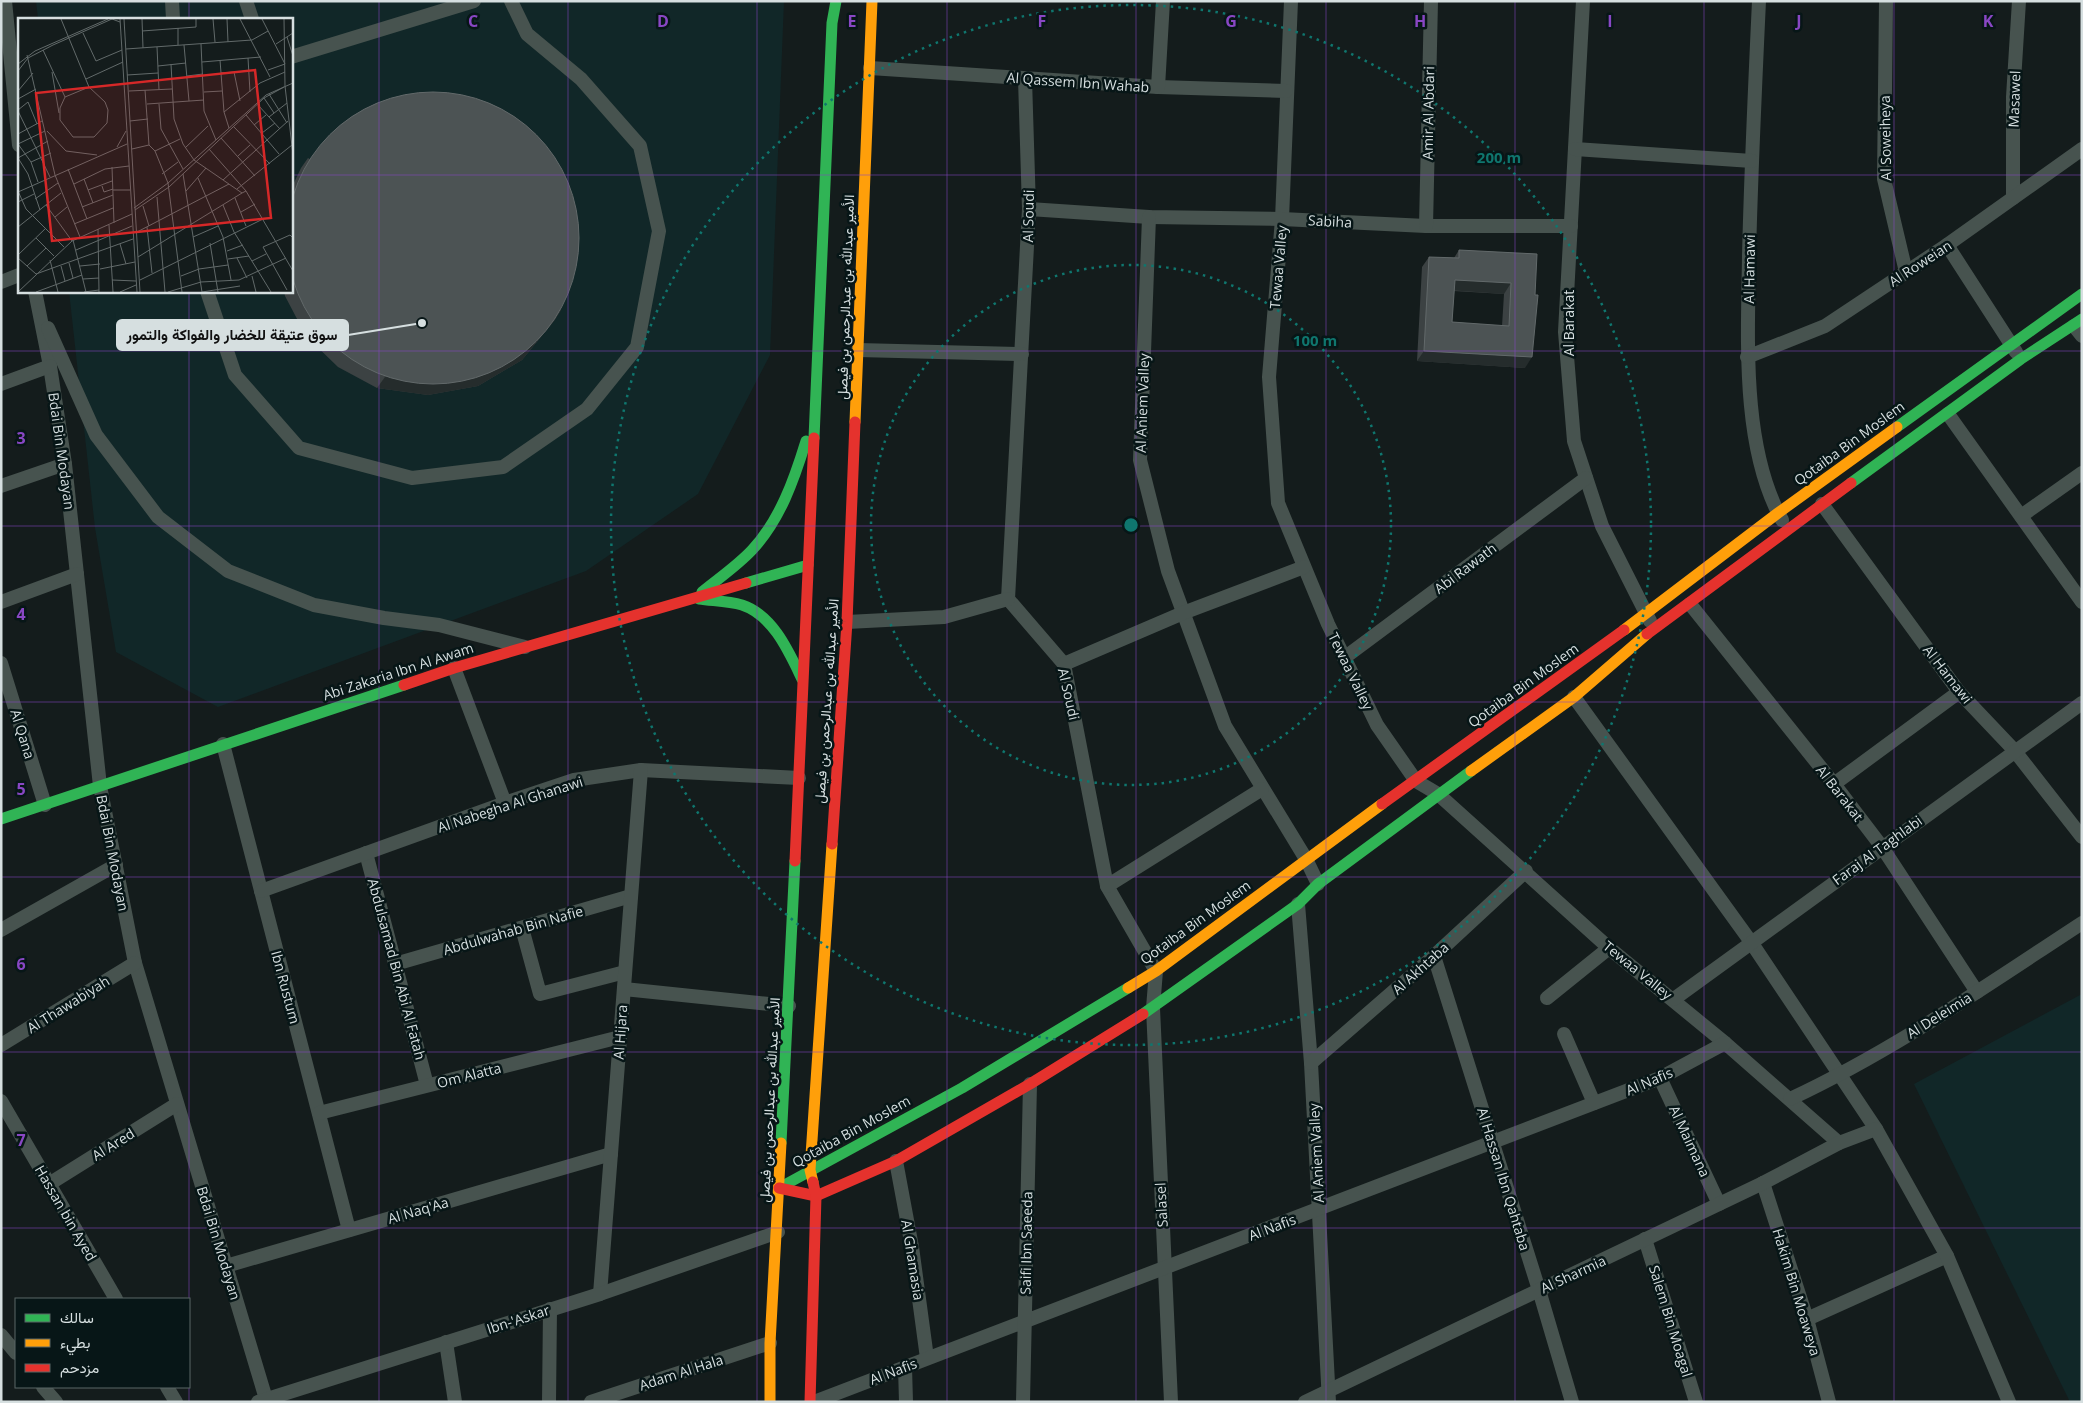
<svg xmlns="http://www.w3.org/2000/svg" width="2083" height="1403" viewBox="0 0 2083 1403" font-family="'Open Sans',Vazirmatn,sans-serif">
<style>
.built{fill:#112728}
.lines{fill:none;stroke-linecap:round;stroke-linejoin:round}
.street{stroke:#47534f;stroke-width:14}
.fast{stroke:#30b455;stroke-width:11}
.slow{stroke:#ff9f0a;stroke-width:11}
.jam{stroke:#e5322d;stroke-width:11}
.wall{fill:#3c4243;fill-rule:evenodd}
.shaded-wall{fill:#252c2c}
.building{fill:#4c5354;stroke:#62696a;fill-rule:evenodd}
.grid{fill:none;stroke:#8947c4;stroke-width:1;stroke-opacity:0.55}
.ring{fill:none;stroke:#0f766e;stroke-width:2.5;stroke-dasharray:2.5 5}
.labels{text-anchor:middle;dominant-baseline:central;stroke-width:5;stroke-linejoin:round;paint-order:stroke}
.street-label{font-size:14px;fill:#d6dfe0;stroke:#071617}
.inset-road{fill:none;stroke:#626a6a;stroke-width:1}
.view{fill:#d62828;fill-opacity:0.15;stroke:#d62828;stroke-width:2.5}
.inset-edge{fill:none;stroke:#d6dfe0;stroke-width:2.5}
.grid-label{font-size:16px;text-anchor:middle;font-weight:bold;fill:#8947c4;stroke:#071617;stroke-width:5;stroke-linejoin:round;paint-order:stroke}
.centre{fill:#0f766e;stroke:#071617;stroke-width:2.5}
.ring-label{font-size:15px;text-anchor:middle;font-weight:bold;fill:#0f766e;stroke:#071617;stroke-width:5;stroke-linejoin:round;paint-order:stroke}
.leader{fill:none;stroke:#d6dfe0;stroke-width:2}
.callout-dot{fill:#d6dfe0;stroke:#071617;stroke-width:2}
.callout{fill:#d6dfe0;stroke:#d6dfe0;stroke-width:2}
.callout-label{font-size:15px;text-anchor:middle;font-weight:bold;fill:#111}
</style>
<rect width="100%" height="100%" fill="#141c1c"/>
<g class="built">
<path d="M36,1H784L770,355L698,494L586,571L218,707L116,652L95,528L69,291H291V19H38Z"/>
<path d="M2082,994V1402H2070L1914,1084Z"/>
</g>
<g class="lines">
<g class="street">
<path d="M5,1L19,145"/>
<path d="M172,1L173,19"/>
<path d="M246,1L252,19"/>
<path d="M1291,1L1282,219L1269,377L1278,503L1328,624L1377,725L1416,781L1438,794L1609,948L1725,1043L1839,1143"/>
<path d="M1583,1L1565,332L1574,441L1602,526L1650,621"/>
<path d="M1759,1C1755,86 1751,171 1749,256C1748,337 1741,447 1782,520"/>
<path d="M1886,1L1884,179L1906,272"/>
<path d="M291,57L474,1"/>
<path d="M870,68L1158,87L1286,91"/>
<path d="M1025,79L1029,209L1008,599L1064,664L1107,886L1156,971L1153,1008L1171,1402"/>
<path d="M1158,87L1163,1"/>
<path d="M1575,149L1752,161"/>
<path d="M2013,198V97L2019,1"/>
<path d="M1029,209L1149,217L1282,219L1426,226H1571"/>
<path d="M1149,217L1140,460L1168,571L1225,726L1306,859L1318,884"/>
<path d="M1426,226L1431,1"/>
<path d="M1947,245L2016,352"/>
<path d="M1,282L19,275"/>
<path d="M35,291L50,366L65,464L100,786L135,963L266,1399"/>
<path d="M207,291L235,375L299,448L412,478L503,467L587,409L637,347L659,231L640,146L581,79L527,34L511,1"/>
<path d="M2074,326L2082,336"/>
<path d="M48,328L96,435L158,517L228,571L314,605L384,618L439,625L525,647"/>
<path d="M858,350L1022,354"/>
<path d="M1747,357L1825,326L1947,245L2082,149"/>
<path d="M1,384L50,366"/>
<path d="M1948,414L2082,602"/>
<path d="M1,486L65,464"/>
<path d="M1822,504L1959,692L2014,750L2082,837"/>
<path d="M2021,516L2082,473"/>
<path d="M1,602L77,574"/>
<path d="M1690,604L1834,784L1882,847L1977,992"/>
<path d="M847,622L944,617L1008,599"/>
<path d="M1344,658L1586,478"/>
<path d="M1,663L45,805"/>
<path d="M1064,664L1183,613L1304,567"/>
<path d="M454,668L505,803"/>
<path d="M1574,697L1751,942L1876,1129"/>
<path d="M223,744L349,1230"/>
<path d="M1834,784L1959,692"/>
<path d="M366,853L427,1085"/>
<path d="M1107,886L1262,789"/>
<path d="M261,891L505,803L574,780L641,770L799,778"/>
<path d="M1298,904L1311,1063L1329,1402"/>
<path d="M522,928L540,994L625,972"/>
<path d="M1,930L116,865"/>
<path d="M1434,956L1539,1290L1572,1402"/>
<path d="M395,964L631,896"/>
<path d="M624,989L789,1006"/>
<path d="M1547,998L1609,948"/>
<path d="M1674,999L2082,703"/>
<path d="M1564,1034L1594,1103"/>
<path d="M1,1045L135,963"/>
<path d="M1311,1063L1434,956L1526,871"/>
<path d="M1660,1078L1719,1204"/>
<path d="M1790,1099C1893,1051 1987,985 2082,923"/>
<path d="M1,1101L116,1299"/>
<path d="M319,1113L620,1037"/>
<path d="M896,1161L912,1247L927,1358"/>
<path d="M1763,1183L1807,1319L1829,1402"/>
<path d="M49,1184L177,1104"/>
<path d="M1645,1239L1696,1402"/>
<path d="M226,1266L611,1154"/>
<path d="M600,1294L641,770"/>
<path d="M1807,1319L1947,1256"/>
<path d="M1,1335L16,1353"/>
<path d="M446,1342L455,1402"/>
<path d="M905,1367L906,1402"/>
<path d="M43,1387L56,1402"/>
<path d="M167,1387L176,1402"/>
<path d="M258,1402L600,1294L778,1232"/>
<path d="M549,1402L550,1309"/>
<path d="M591,1402L770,1343"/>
<path d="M814,1402L1660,1078L1725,1043"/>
<path d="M1023,1402L1030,1084"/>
<path d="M1305,1402L1763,1183L1839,1143L1876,1129L1947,1256L2009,1402"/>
</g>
<g class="fast">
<path d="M1897,427L2082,294"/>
<path d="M814,438L832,23L836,1"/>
<path d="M1851,483L2021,359L2082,319"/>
<path d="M746,583L808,565"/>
<path d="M702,592C719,578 737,566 752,550C780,520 794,480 806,441"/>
<path d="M699,599C713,601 728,601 742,605C773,615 789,652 802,679"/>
<path d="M1,819L404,685"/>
<path d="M1143,1014L1298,904L1318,884L1471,771"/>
<path d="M781,1143L795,861"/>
<path d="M779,1188L962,1088L1128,988"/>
</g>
<g class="slow">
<path d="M855,422L872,1"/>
<path d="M1624,630L1778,513L1897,427"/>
<path d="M1471,771L1574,697L1647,634"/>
<path d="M1128,988L1156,971L1382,804"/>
<path d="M813,1182L810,1170L832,844"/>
<path d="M770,1402V1343L781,1143"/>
</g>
<g class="jam">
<path d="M1647,634L1851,483"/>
<path d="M404,685L454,668L746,583"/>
<path d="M1382,804L1624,630"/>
<path d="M832,844L847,622L855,422"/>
<path d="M795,861L814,438"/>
<path d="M779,1188L816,1196L896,1161L1030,1084L1143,1014"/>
<path d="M810,1402L816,1196L813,1182"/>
</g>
</g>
<g class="wall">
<path d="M308,158L561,310L554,321L522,360L478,386L428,395L377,388L338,367L306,336L285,296L284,291H291V189L301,168Z"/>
<path d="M1459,250L1537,254L1525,368L1417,361L1422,267L1429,257L1454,258ZM1454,291L1504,294L1502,326L1452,322Z"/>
</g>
<g class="shaded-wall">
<path d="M1455,280L1511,283L1504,294L1448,290Z"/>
<path d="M561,310L554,321L522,360L478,386L428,395L377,388L385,377Z"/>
<path d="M1424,351L1532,357L1525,368L1417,361Z"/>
</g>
<g class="building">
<circle cx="433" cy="238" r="146"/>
<path d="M1459,250L1537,254L1535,295H1538L1532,357L1424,351L1429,257L1459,258ZM1455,280L1511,283L1509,326L1452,322Z"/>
</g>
<path class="grid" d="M189,1V19M379,1V1402M568,1V1402M757,1V1402M947,1V1402M1136,1V1402M1326,1V1402M1515,1V1402M1704,1V1402M1894,1V1402M1,175H19M291,175H2082M189,291V1402M1,351H2082M1,526H2082M1,702H2082M1,877H2082M1,1052H2082M1,1228H2082"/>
<g class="ring">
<circle cx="1131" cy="525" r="260"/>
<circle cx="1131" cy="525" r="520"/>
</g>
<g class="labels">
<g class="street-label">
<text transform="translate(1078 82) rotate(4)">Al Qassem Ibn Wahab</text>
<text transform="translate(2014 99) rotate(-88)">Masawel</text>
<text transform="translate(1428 113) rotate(-89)">Amir Al Abdari</text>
<text transform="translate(1885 138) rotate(-91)">Al Soweiheya</text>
<text transform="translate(1028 216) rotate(-89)">Al Soudi</text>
<text transform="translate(1330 221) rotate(3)">Sabiha</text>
<text transform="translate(1920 263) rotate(-33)">Al Roweian</text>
<text transform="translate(1278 267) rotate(-85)">Tewaa Valley</text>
<text transform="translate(1749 269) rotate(-89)">Al Hamawi</text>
<text transform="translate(845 297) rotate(-88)">الأمير عبدالله بن عبدالرحمن بن فيصل</text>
<text transform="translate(1568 323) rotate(-90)">Al Barakat</text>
<text transform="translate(1142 403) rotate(-88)">Al Aniem Valley</text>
<text transform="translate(1849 443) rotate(-36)">Qotaiba Bin Moslem</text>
<text transform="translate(62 451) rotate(82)">Bdai Bin Modayan</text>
<text transform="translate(1465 568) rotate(-37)">Abi Rawath</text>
<text transform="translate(398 671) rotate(-18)">Abi Zakaria Ibn Al Awam</text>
<text transform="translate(1351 671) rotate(64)">Tewaa Valley</text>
<text transform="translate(1948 674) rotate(52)">Al Hamawi</text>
<text transform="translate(1523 685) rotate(-36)">Qotaiba Bin Moslem</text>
<text transform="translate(1069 694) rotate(77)">Al Soudi</text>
<text transform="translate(826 701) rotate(-86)">الأمير عبدالله بن عبدالرحمن بن فيصل</text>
<text transform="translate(23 734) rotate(73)">Al Qana</text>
<text transform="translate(1840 793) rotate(52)">Al Barakat</text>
<text transform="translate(510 804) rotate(-18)">Al Nabegha Al Ghanawi</text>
<text transform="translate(1877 850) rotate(-36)">Faraj Al Taghlabi</text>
<text transform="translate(113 853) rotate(79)">Bdai Bin Modayan</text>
<text transform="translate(1195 922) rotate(-36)">Qotaiba Bin Moslem</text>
<text transform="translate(513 930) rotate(-16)">Abdulwahab Bin Nafie</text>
<text transform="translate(1420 968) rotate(-42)">Al Akhtaba</text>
<text transform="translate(397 969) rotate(75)">Abdulsamad Bin Abi Al Fatah</text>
<text transform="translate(1638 970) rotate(39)">Tewaa Valley</text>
<text transform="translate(286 987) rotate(75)">Ibn Rustum</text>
<text transform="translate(68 1004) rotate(-32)">Al Thawabiyah</text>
<text transform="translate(1939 1015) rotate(-32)">Al Deleimia</text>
<text transform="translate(620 1032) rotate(-86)">Al Hijara</text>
<text transform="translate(469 1075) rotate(-14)">Om Alatta</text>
<text transform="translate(1649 1081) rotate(-23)">Al Nafis</text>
<text transform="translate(769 1100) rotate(-87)">الأمير عبدالله بن عبدالرحمن بن فيصل</text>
<text transform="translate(851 1131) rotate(-29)">Qotaiba Bin Moslem</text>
<text transform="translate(1690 1141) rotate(65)">Al Maimana</text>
<text transform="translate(113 1144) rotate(-32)">Al Ared</text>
<text transform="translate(1316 1153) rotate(-93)">Al Aniem Valley</text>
<text transform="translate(1504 1179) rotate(73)">Al Hassan Ibn Qahtaba</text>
<text transform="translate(1161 1205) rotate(-93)">Salasel</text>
<text transform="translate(418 1210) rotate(-16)">Al Naq'Aa</text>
<text transform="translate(66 1213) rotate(60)">Hassan bin Ayed</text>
<text transform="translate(1272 1227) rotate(-21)">Al Nafis</text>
<text transform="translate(219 1243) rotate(73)">Bdai Bin Modayan</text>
<text transform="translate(1026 1243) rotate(-89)">Saifi Ibn Saeeda</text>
<text transform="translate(913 1260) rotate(81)">Al Ghamasia</text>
<text transform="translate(1573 1274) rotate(-25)">Al Sharmia</text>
<text transform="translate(1797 1292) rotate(73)">Hakim Bin Moaweya</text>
<text transform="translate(518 1319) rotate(-18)">Ibn-'Askar</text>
<text transform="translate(1671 1321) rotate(73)">Salem Bin Moagal</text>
<text transform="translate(893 1371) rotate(-21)">Al Nafis</text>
<text transform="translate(681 1372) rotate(-18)">Adam Al Hala</text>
</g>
</g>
<g transform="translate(18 18)">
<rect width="275" height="275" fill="#141c1c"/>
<path class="inset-road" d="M43,1L71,69L87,84L90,92L89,105L76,119H55L42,102V90L47,79L71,69M102,1L119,274M106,1L122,274M124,1L125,30M195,1L197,24M209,1L210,24M222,1L252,59M244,1L267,46L250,52M266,1L267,68L275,137M160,10V27M124,13L178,9V1M65,15L78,43L104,32M269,19L275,38M183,26L186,93L198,122M258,26L275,15M166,27L171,83M139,29L141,72M108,31L234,22L250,13M25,32L47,79M9,37L37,157L62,219M230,40L232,74M202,42L206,94L211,110M184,44L243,39M0,46L17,33L90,1M153,46L156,101L165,126L176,142L224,175L228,173L275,253M140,48L168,45M0,53L10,40L35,27L94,1L102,4M34,54L41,95M216,54L222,83M203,55L230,53M109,57L140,55M169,58L185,56M68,61L105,44M127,72L131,127L137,133L150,165L164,274M0,73L15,55M111,73L154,71M186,74L204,73M251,76L269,105M246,80L256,95M0,81L18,71M129,86L186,82M141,86L143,111L165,151M240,87L262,111M0,92L10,84L19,106M0,93L32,159M206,94L242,65L267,54M228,97L261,136M251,99L269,85M112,103L130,101M236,107L248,97M215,108L252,146M29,113L48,133L79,137M244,115L257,105M0,116L24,103M203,120L237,158M0,126L13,144L20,164M0,126L27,113M99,129L108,113M167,130L190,108M114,131L131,127M191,131L228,173M137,133L162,121M220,138L232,127M0,140L10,156L22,192M0,140L30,123M13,144L33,135M94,149L96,205M50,151L69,201M144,156L160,144M165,156L184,274M180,160L205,219L213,262M66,161L75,185M205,162L270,103M56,166L87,151L111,148M84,168L86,174L95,171M219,171L274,127M70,172L94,163M95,172H112M0,173L8,191L46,229M168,173L188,150M0,174L109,126M139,179L147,274M217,180L228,208M17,181L40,165M0,184L16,176M28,187L54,223M205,187L216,214L253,274M125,188L131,208M64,189L95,177M116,190L150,165L248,77L275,65M117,192L151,169L246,80L266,69M223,194L237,186M37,199L49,189M56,206L95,190M91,207L95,274M0,209L43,175M129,209L134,255M80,211L81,274M119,214L211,166M175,219L200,208M18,220L36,238M55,222L68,274M192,225L200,274M102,226L108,246M58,232L114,208M209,233L225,227M0,237L28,210M120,239L224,175M0,240L18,256L115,221M219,240L229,260M210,241L231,238M32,242L40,274M234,243L248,236M51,245L55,260M9,248L28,230M43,248L47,263M62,248L82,246M82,251L117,244M163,258L181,251L210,247M234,258L238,274M65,261L81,260M94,262L118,263M122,262L245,201M269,272L245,229L272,217L275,220M0,274L54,223L114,196M18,274L64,257M66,274L81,272M102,274L118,267M150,274L183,264L221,262L268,240M184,274L222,268"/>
<path class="view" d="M237,52L253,200L34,223L18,75Z"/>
<rect width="275" height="275" class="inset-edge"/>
</g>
<g class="grid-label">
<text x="473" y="27">C</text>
<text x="663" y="27">D</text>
<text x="852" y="27">E</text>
<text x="1042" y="27">F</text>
<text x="1231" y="27">G</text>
<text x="1420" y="27">H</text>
<text x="1610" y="27">I</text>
<text x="1799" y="27">J</text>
<text x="1988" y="27">K</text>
<text x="21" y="444">3</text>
<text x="21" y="620">4</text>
<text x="21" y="795">5</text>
<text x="21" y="970">6</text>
<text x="21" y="1146">7</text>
</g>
<circle cx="1131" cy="525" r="8" class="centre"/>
<g class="ring-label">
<text x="1499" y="163">200 m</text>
<text x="1315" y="346">100 m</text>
</g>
<path class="leader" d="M422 323L348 335"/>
<circle class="callout-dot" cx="422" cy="323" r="5"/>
<rect class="callout" x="117" y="320" width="231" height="30" rx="5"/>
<g class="callout-label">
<text x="232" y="340">سوق عتيقة للخضار والفواكة والتمور</text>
</g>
<rect width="2083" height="1403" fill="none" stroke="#d6dfe0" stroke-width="5"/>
<rect x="15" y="1298" width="175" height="90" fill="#071617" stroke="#5a6667"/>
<rect x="25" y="1314" width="25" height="8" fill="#30b455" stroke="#5a6667"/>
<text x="60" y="1323" font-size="15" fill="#d6dfe0">سالك</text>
<rect x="25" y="1339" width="25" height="8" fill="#ff9f0a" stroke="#5a6667"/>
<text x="60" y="1348" font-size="15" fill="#d6dfe0">بطيء</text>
<rect x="25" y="1364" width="25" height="8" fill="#e5322d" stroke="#5a6667"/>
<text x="60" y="1373" font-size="15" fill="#d6dfe0">مزدحم</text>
</svg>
